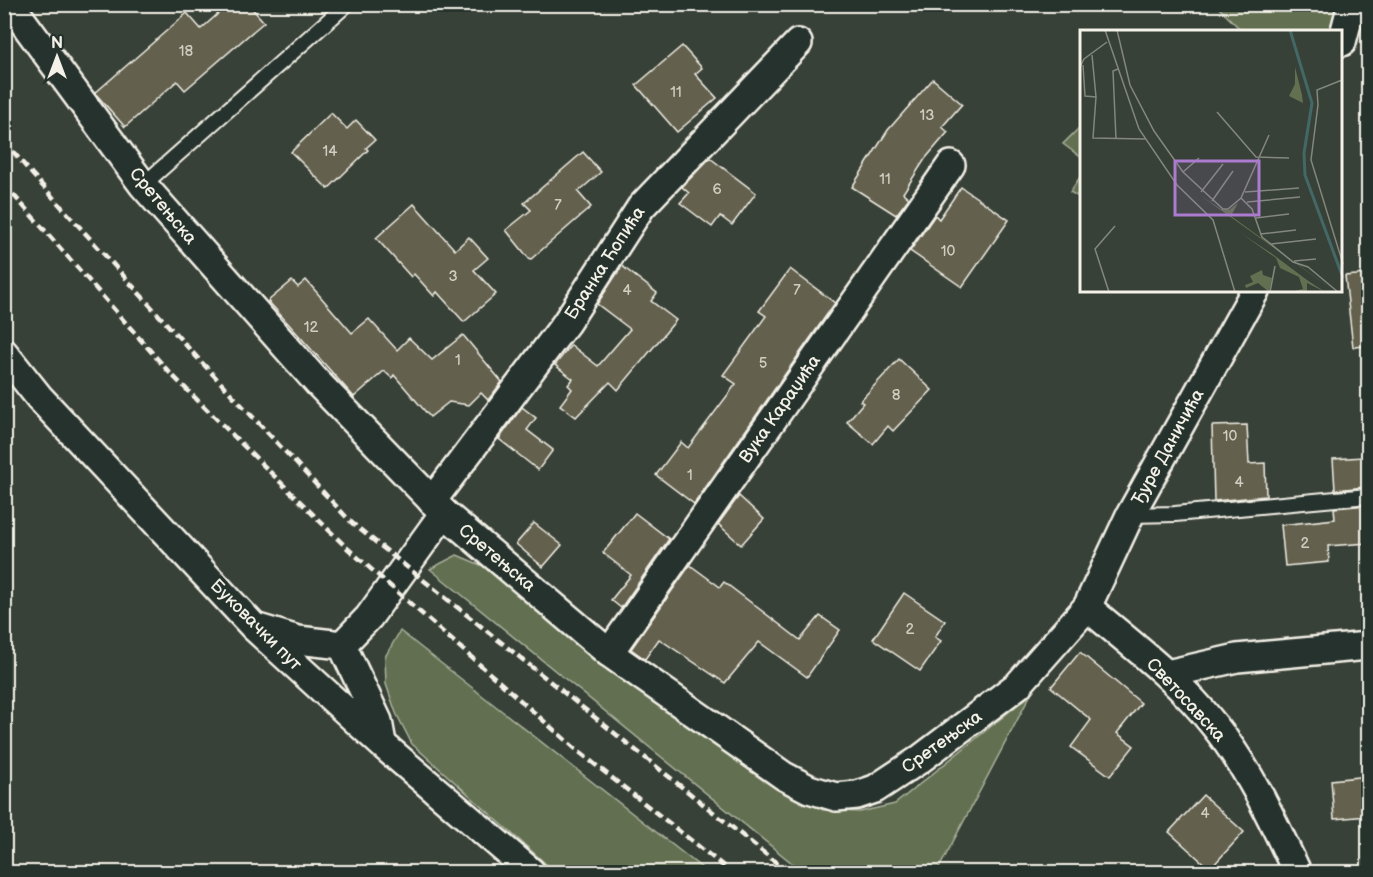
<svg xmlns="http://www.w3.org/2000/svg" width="1373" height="877" viewBox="0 0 1373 877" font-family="'Balsamiq Sans',sans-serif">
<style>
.green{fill:#627051;stroke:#abb09c;stroke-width:1.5}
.building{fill:#63614d;stroke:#f4f1e8;stroke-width:1.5}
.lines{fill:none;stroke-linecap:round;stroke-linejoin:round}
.service-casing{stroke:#f4f1e8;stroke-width:18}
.minor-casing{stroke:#f4f1e8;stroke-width:32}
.service{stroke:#26332d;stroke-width:14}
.minor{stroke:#26332d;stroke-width:27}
.rail{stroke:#f4f1e8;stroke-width:4.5;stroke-dasharray:9 4.5;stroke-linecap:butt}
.labels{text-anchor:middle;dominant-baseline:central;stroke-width:6;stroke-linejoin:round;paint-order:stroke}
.number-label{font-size:15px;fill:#d0cdc1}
.street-label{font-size:18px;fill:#f4f1e8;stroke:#26332d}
.inset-river{fill:none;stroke:#436866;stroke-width:3}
.inset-road{fill:none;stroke:#83877e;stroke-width:1.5}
.view{fill:#ab7bcf;fill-opacity:0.15;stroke:#ab7bcf;stroke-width:3}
.inset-edge{fill:none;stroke:#f4f1e8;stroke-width:3}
</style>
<rect width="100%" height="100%" fill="#384137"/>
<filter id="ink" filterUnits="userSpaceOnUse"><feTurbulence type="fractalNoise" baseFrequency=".0167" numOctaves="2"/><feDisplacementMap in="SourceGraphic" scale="12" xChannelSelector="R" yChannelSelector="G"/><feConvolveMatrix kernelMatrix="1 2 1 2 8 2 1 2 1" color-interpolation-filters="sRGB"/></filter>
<g filter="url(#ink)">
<g class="green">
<path d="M1216,5H1336L1329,32L1242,31Z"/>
<path d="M1082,125V158L1063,144Z"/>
<path d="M1082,174V199L1070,192Z"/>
<path d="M457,555L483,566L765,779L823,810L860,812L895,804L1031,694L937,872H803L430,569Z"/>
<path d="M400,631L707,872H555L412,744L396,713L386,684L385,657Z"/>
</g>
<g class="building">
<path d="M229,4H248L264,22L185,90L177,81L125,127L95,93L187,13L201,29Z"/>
<path d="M682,46L702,68L695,74L717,98L677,132L636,85Z"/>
<path d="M933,79L962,104L942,127L948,132L925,159L903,193L909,198L896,215L852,187L888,130Z"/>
<path d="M331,113L347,129L356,120L375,140L366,148L368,150L328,189L291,152Z"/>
<path d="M583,152L601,172L578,192L591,207L530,260L506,230L531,210L524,203Z"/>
<path d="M710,158L756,193L732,225L720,216L712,227L680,203L689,193L682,187Z"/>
<path d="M961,187L1009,220L962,287L910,251L935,215L939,219Z"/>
<path d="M414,204L455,250L469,237L488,258L474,270L496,294L464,322L437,292L434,296L414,274L411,277L376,238Z"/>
<path d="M622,266L657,293L651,301L676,320L618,390L610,382L576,417L560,405L572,389L568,385L573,379L555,365L571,345L598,366L630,329L597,304Z"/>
<path d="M790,269L835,303L694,504L656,475L681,442L688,448L736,384L723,375L766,316L759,311Z"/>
<path d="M1368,274V346L1353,347L1345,276Z"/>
<path d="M306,280L352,333L369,319L397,350L409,338L432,360L463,335L502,382L488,400L481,393L469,405L449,402L430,417L394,375L392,378L384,371L354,397L268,301L292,281L298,287Z"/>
<path d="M899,359L932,390L893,431L888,426L873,444L847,422L863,403L860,401Z"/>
<path d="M522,407L536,418L527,430L553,450L538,470L499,439Z"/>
<path d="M1247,425L1249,464L1265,463L1266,496L1214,501L1212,426Z"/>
<path d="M1363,457L1365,487L1335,490L1333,459Z"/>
<path d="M739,496L764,519L741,545L718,524Z"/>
<path d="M1368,505V543L1328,546L1329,562L1285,566L1281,525L1335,519L1334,508Z"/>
<path d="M635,513L669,539L621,608L611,600L631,575L603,553Z"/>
<path d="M534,523L562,545L543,567L516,544Z"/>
<path d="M690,565L720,587L724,582L800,640L820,616L840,630L807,677L759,642L725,683L659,639L645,659L631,649Z"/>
<path d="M904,593L945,621L935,637L941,641L920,671L873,639Z"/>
<path d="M1080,652L1141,703L1117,733L1134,746L1110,776L1071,747L1091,720L1051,687Z"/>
<path d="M1368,776V816L1334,819L1331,780Z"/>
<path d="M1203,795L1244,832L1210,869L1169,832Z"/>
</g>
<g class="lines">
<defs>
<g id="service">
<path d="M143,185L347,4"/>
<path d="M1130,515L1175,514L1368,496"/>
</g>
<g id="minor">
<path d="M10,4L143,185L317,382L444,513L609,653L784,776L809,789L836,797L857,795L875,789L919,760L1018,685L1087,607L1130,515L1255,291"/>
<path d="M1342,42L1352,4"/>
<path d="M4,353L39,397L254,627L383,745L531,872"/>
<path d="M432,501L566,323L641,207L798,43"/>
<path d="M1087,607C1131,644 1179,680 1214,725C1250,770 1273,821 1297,872"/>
<path d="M258,628L298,640L342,645L378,721L382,743"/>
<path d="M342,645L369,617L444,513"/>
<path d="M609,653L951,165"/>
<path d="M1167,674L1237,658L1368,646"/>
</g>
</defs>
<use href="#service" class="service-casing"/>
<use href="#minor" class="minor-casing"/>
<use href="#service" class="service"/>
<use href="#minor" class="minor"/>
<g class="rail">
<path d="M4,141L32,174L192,352L352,523L788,872"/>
<path d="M4,184L169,372L346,547L578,751L731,872"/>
</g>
</g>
</g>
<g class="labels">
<g class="number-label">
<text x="186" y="51">18</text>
<text x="676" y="92">11</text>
<text x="927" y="115">13</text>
<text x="330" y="151">14</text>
<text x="885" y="179">11</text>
<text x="717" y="189">6</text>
<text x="558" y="205">7</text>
<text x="948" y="251">10</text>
<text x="453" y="276">3</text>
<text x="627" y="290">4</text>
<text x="797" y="290">7</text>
<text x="311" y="327">12</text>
<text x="458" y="360">1</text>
<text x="763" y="363">5</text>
<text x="896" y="395">8</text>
<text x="1230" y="436">10</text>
<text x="690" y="475">1</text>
<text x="1239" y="482">4</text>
<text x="1305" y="543">2</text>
<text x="910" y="629">2</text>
<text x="1205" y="813">4</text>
</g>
<g class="street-label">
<text transform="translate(163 206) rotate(50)">Сретењска</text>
<text transform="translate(605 263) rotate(-57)">Бранка Ћопића</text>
<text transform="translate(780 409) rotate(-55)">Вука Караџића</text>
<text transform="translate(1168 447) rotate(-61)">Ђуре Даничића</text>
<text transform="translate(497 558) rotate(40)">Сретењска</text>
<text transform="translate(256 625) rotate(45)">Буковачки пут</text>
<text transform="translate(1186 700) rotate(47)">Светосавска</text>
<text transform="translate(942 742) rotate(-36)">Сретењска</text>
</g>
</g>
<g transform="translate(1080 30)">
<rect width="262" height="262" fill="#384137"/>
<path d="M215,37L222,65L223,73L209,66L215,54ZM121,166L141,179L149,180L158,173L151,186L256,262ZM162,204L191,223L227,250L245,262L227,253V262H210L223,259L219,247L200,238L196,228ZM182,240L183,245L192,248L189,262L178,253L166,258L165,255L173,252L170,246Z" fill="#627051"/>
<path class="inset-river" d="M210,0L232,73L224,123L225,145L263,248"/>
<path class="inset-road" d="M25,0L59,99L97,155L133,190L155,262M37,0L50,55L74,101L103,142L143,179H148L161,168L189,105M12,25L16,67L13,108L65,109M3,35L5,66L16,67M0,37L4,29L27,12M262,50L237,60L238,75L231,130L263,234M137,82L176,127L209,128M36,109L33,41L38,39M103,142L119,128M121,162L143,134M165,162L219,158M161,168L172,179L182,207L213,232L228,237L258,262M132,171L153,141M167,172L220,167M176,188L209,184M180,204L216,200M191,214L236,209M214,231L236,229M29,262L15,219L35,196M190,262L195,236"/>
<path class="view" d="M95,131H179V185H95Z"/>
<rect width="262" height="262" class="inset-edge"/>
</g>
<rect width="1373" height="877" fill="none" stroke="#26332d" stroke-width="24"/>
<rect x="12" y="12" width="1349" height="853" fill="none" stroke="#f4f1e8" stroke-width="2" filter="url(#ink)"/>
<g transform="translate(57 57)" stroke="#26332d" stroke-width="4.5" paint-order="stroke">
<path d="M0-4.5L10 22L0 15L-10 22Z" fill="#f4f1e8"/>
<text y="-9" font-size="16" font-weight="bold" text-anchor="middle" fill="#f4f1e8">N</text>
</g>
</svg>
